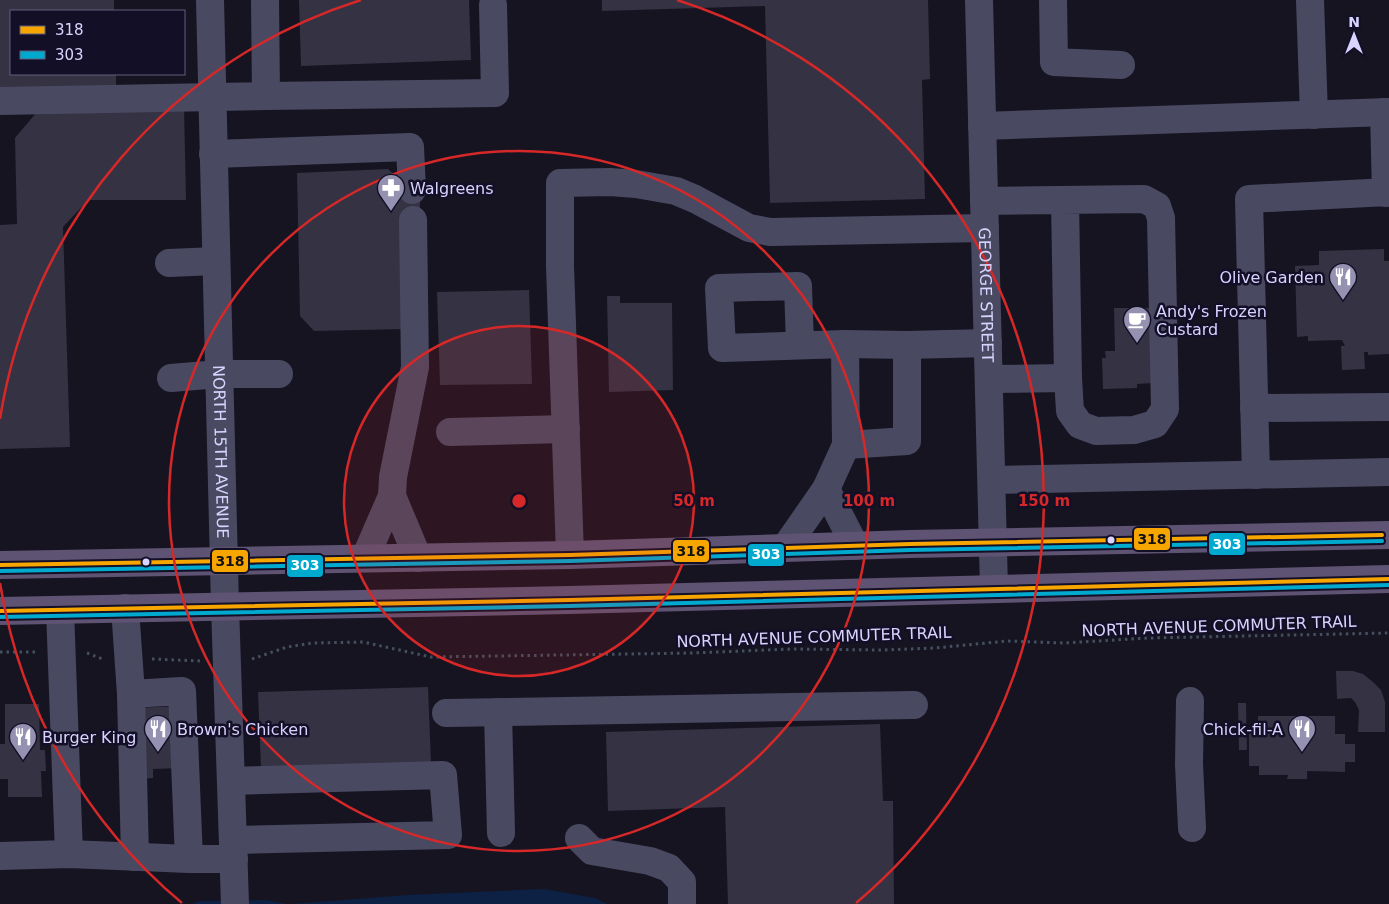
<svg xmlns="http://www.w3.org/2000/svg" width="1389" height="904" viewBox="0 0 1389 904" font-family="'DejaVu Sans',sans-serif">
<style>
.water{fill:#0d2144}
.building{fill:#343243}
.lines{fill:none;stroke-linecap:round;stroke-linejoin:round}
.path{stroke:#44505f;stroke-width:3;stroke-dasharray:2.5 4;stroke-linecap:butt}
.minor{stroke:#4a4962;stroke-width:28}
.major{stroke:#5e5373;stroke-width:28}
.bus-1-casing{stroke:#130f26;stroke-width:8}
.bus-2-casing{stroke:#130f26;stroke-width:8}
.bus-1{stroke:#f7a600;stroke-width:4}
.bus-2{stroke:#00a9ce;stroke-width:4}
.ring{fill:none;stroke:#d62828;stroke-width:2.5}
.bus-dot{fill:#d9d4ff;stroke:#130f26;stroke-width:2}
.labels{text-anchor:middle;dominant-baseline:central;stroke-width:5;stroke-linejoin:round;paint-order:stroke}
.poi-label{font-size:16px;fill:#d9d4ff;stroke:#130f26;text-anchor:start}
.street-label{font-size:16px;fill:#d9d4ff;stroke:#130f26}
.centre{fill:#d62828;stroke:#130f26;stroke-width:2.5}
.ring-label{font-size:15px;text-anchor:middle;font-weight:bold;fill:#d62828;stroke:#130f26;stroke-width:5;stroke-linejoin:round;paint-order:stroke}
.line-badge{stroke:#130f26;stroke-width:2}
.badge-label{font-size:14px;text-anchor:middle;font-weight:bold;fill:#fff}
.pale-badge-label{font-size:14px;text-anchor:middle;font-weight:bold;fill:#111}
</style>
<rect width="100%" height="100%" fill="#161421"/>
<g class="water">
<path d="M544,889L595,898L607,904H292L407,895Z"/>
<path d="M265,900L288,904H191L200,901Z"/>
</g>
<g class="building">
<path d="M0,0H114V11H11V74H116V86L0,89Z"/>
<path d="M299,0H469L471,60L301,66Z"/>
<path d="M602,0H928L930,79L922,80L925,199L770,203L765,6L602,11Z"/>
<path d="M184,107L186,200H88L63,227L70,447L0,449V225L17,224L15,138L36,113Z"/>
<path d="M388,169L400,180L420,189V220L404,329L314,331L300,316L297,173Z"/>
<path d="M1384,249V261H1389V354L1368,355V352H1364L1365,369L1342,370L1341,346H1345L1342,340L1308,341V336L1297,337L1295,266L1319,265V251Z"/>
<path d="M529,290L532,384L440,385L437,292Z"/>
<path d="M607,296H620V303H672L673,390L609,392Z"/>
<path d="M1114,308H1153V383L1137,384V388L1103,389L1102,358H1106L1105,351H1115Z"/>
<path d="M1336,671H1353L1363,674L1373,682L1381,690L1385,702V732H1358L1359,710L1355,702L1351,698L1337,699Z"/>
<path d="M428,687L431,763L261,768L258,692Z"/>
<path d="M1238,703H1246L1247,750H1239Z"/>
<path d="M5,704H39L40,750H45L46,771H41L42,797H8V779H0V744H5Z"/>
<path d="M181,706L182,768L153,769V778L140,779L134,708Z"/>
<path d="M1258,716H1335V734H1345V744H1355V762H1345V772L1307,771V779H1287L1288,775H1259V766H1249V727H1258Z"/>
<path d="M880,724L883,801H893L894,904H728L725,807L608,811L606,732Z"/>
</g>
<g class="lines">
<g class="path">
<path d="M0,652H36"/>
<path d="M87,653L105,660"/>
<path d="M152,659L201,661"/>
<path d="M252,659L287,647L313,643L363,642L431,657L692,653L791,649L882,650L935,648L1007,641L1064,643L1148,638L1389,633"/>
</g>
<g class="minor">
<path id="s1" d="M210,0L225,606L235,904"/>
<path id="s2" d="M979,0L994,589"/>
<path d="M1053,0L1054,62L1121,65"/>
<path d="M1310,0L1314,115"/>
<path d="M266,96L495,93L493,5"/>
<path d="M0,101L266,96L265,0"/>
<path d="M1384,112L1386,193"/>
<path d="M982,126L1389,112"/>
<path d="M213,154L410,147L412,190"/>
<path d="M984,201L1144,199L1157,206L1161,218L1165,409L1155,424L1134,430L1096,431L1080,425L1070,411L1068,378L1065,200"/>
<path d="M169,263L216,261"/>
<path d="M800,345L798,286L719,288L722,348L845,344L907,345L988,343"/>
<path d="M171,378L219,374H279"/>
<path d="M989,379L1068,378"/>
<path d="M1254,408L1389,407"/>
<path d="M450,432L566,429"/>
<path d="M846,445L907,441V345"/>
<path d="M1256,475L1249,199L1389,192"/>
<path d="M992,480L1389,472"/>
<path d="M826,489L855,546"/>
<path d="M392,496L418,558"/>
<path d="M785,548L826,489L846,445L845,344"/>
<path d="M570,555L560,266V183L610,182L636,184L676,191L695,199L749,228L770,232L985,228"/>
<path d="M365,558L392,496L393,477L415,367L413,220"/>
<path d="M125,608L131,694L135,857"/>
<path d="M60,610L69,854"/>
<path d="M131,694L182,691L189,859"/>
<path d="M1190,701L1189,764L1192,828"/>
<path d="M498,712L501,833"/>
<path d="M446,713L914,705"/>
<path d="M231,781L443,775L448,835L233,840"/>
<path d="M579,838L592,851L650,861L669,868L682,882V904"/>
<path d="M0,856L69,854L189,859H234"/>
</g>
<g class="major">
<path d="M0,565L570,555L910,544L1389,535"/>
<path d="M0,611L569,600L1389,579"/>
</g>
<defs>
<g id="bus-1">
<path d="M0,565L570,555L910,544L1382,535"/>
<path d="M0,611L569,600L1389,579"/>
</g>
<g id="bus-2">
<path d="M0,571L570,561L910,550L1382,541"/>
<path d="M0,617L569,606L1389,585"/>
</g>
</defs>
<use href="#bus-1" class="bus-1-casing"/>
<use href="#bus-2" class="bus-2-casing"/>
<use href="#bus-1" class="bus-1"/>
<use href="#bus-2" class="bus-2"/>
</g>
<circle cx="519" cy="501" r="175" fill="#d62828" fill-opacity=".12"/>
<g class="ring">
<circle cx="519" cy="501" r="175"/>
<circle cx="519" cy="501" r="350"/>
<path d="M182 903A525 525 0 0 1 0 583M0 419A525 525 0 0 1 361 0M677 0A525 525 0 0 1 856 903"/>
</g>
<defs>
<symbol id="pharmacy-pin" viewBox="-11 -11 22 30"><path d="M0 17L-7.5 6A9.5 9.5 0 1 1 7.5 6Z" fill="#9591b1" stroke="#130f26"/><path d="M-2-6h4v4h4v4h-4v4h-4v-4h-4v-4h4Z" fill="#fff"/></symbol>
<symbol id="restaurant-pin" viewBox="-11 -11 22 30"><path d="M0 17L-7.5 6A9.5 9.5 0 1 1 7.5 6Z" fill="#9591b1" stroke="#130f26"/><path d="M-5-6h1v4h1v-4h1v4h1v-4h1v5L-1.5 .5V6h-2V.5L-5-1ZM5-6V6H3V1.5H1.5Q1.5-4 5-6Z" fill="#fff"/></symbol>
<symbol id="cafe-pin" viewBox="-11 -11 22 30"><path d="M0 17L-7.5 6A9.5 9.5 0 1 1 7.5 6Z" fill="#9591b1" stroke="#130f26"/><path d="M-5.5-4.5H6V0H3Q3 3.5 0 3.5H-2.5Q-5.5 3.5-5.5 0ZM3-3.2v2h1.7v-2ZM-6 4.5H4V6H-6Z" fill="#fff"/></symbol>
</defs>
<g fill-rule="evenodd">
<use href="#pharmacy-pin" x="375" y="172" width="32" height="43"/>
<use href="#restaurant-pin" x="1327" y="261" width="32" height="43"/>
<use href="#cafe-pin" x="1121" y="304" width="32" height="43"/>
<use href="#restaurant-pin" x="142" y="713" width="32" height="43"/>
<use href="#restaurant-pin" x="1286" y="713" width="32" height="43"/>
<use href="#restaurant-pin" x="7" y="721" width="32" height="43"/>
</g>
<g class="bus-dot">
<circle cx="1111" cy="540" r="4.5"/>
<circle cx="146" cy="562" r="4.5"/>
</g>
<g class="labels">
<g class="poi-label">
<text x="410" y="188">Walgreens</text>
<text x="1324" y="277" text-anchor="end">Olive Garden</text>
<text x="1156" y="311">Andy's Frozen<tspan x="1156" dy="18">Custard</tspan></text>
<text x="177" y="729">Brown's Chicken</text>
<text x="1283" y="729" text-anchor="end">Chick-fil-A</text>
<text x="42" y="737">Burger King</text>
</g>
<g class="street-label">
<text stroke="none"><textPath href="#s2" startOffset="295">GEORGE STREET</textPath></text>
<text stroke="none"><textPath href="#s1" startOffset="452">NORTH 15TH AVENUE</textPath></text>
<text transform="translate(1219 626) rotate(-2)">NORTH AVENUE COMMUTER TRAIL</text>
<text transform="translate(814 637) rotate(-2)">NORTH AVENUE COMMUTER TRAIL</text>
</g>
</g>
<circle cx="519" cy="501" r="8" class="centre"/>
<g class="ring-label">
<text x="694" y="506">50 m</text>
<text x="869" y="506">100 m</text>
<text x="1044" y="506">150 m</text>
</g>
<g class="line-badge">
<rect x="1133" y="527" width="38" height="24" rx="5" fill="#f7a600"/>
<rect x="1208" y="532" width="38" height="24" rx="5" fill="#00a9ce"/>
<rect x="672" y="539" width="38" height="24" rx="5" fill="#f7a600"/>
<rect x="747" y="543" width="38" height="24" rx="5" fill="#00a9ce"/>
<rect x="211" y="549" width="38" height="24" rx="5" fill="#f7a600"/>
<rect x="286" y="554" width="38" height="24" rx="5" fill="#00a9ce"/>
</g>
<g class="badge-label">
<text x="1227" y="549">303</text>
<text x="766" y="559">303</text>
<text x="305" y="570">303</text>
</g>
<g class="pale-badge-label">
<text x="1152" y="544">318</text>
<text x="691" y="556">318</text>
<text x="230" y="566">318</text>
</g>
<rect x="10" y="10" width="175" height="65" fill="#130f26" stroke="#625e7d"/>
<rect x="20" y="26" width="25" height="8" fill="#f7a600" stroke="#625e7d"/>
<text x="55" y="35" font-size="15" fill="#d9d4ff">318</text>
<rect x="20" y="51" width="25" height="8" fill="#00a9ce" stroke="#625e7d"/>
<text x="55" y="60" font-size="15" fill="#d9d4ff">303</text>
<g transform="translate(1354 35)" stroke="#130f26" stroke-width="4" paint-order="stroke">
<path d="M0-4L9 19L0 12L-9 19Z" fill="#d9d4ff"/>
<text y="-8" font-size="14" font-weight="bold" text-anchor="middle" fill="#d9d4ff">N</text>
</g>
</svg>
